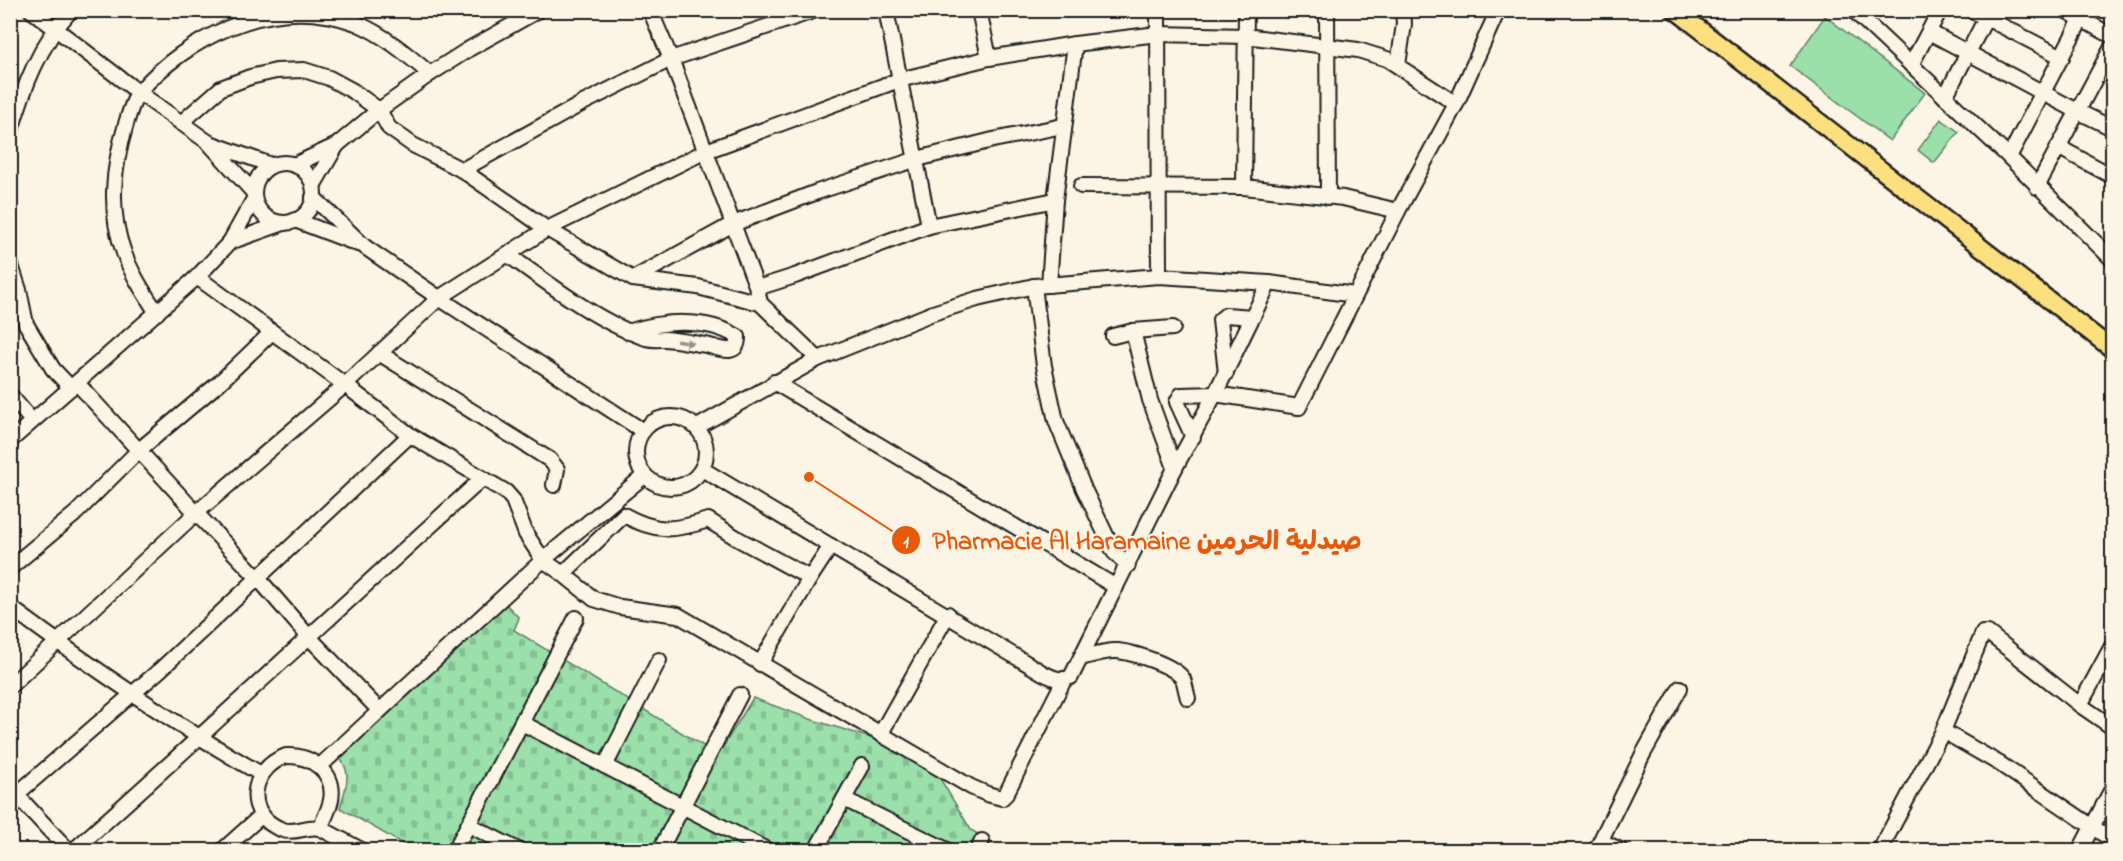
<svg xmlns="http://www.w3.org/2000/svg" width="2123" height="861" viewBox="0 0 2123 861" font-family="'Indie Flower','Playpen Sans Arabic',sans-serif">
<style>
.cemetery{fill:url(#cemetery-stones);stroke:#5c7e64;stroke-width:1.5}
.pitch{fill:#9bdfab;stroke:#5c7e64;stroke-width:1.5}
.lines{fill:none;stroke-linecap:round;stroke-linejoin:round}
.minor-casing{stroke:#1c1c1c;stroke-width:18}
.major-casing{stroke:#1c1c1c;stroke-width:21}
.minor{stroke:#fcf5e5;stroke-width:14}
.major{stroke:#fce080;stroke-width:16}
.oneway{fill:#97938b}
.leader{fill:none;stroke:#e8590c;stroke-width:2}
.callout-dot{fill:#e8590c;stroke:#fcf5e5;stroke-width:2}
.mark-label{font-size:18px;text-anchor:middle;font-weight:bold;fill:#fff}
.callout-label{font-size:26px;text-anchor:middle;font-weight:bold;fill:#e8590c;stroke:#fcf5e5;stroke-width:4.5;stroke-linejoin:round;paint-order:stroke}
</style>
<defs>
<pattern id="cemetery-stones" width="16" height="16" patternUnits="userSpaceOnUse" patternTransform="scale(1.5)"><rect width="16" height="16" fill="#9bdfab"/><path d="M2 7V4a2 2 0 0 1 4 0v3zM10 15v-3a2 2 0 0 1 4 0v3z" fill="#85bf93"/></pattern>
</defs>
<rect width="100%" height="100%" fill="#fcf5e5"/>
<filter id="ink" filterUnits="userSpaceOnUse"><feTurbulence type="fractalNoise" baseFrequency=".0167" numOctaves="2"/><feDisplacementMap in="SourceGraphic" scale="12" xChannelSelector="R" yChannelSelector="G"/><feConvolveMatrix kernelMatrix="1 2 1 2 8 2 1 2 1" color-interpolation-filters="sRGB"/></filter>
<g filter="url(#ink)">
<path class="cemetery" d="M504,602L519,618L514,630L718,755L753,698L813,720L878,740L938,775L971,830L1005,850H413L340,808C346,786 354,771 336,754Z"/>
<g class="pitch">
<path d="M1825,16L1925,93L1890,141L1790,66Z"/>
<path d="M1941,119L1959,132L1934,163L1918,150Z"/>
</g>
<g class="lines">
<defs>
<g id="minor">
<path d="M31,10L138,92L208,142L254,193"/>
<path d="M650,10L671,59L757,288L760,303"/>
<path d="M886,10L929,226"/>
<path d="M979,10L989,58"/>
<path d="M1158,10L1159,276"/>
<path d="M1327,10L1328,197"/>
<path d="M1853,10L2009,157L2112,259"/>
<path d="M1971,10L2062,57"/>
<path d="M2065,10L2112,36"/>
<path d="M1929,32L2079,112L2112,128"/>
<path d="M1398,65L1404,24L1403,10"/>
<path d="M1911,65L1940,10"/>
<path d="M1945,97L1986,18"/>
<path d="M181,123L221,88L250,77L276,71L304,70L329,78L353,91L379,110L389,128L413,145L462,170L547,229L633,279L698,287L760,303L818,359"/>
<path d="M10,134C23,89 39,45 71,10"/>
<path d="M210,143L271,165"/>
<path d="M2058,147L2112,176"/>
<path d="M2009,157L2086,10"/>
<circle cx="284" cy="193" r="30"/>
<path d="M294,165L337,145L379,110L430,74L469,49L539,10"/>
<path d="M462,170L583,103L671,59L816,10"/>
<path d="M313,186L337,145"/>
<path d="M1081,186L1244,187L1343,198L1398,211"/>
<path d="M1244,187L1246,10"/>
<path d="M2037,187L2112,47"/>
<path d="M313,197L365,247L439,298L643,431"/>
<path d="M295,220L358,244"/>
<path d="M230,242L284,223"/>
<path d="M507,254C546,282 601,324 646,338C653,340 659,339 665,339C679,340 693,343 706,345C719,348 738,358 738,337C706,317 662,321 628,332"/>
<path d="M10,262L19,290L26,324L53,369L71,388"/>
<path d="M197,277L345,385L410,435L506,492L513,500L526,534L543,560L563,574"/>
<path d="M633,279L733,224L817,192L917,159L993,140L1063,126"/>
<path d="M1049,285L1055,200L1075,44"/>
<path d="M1034,286L1044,366L1056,421L1084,489L1114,552L1128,565"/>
<path d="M757,288L795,276L929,226L1055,200"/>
<path d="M157,313C145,294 132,275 124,253C108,210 113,168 126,124C129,114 133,99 140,91C162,65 196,41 228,28C269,11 313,7 356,23C383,34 408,55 430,74"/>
<path d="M1133,331L1150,400L1175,468"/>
<path d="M1113,336L1133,331L1173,328"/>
<path d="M379,353L550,460L557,469L554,485"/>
<path d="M1226,373L1220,320L1226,315L1253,317"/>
<path d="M774,382L1116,587"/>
<path d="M77,383L196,513L257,577L308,636L379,710"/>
<path d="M10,395L32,421"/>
<circle cx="671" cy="452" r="35"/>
<path d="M697,427L818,359L933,313L977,299L1034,286L1159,276L1269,283L1355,295"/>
<path d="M1193,437L1177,402L1181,395L1215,394L1299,407L1398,211L1456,104L1498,10"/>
<path d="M10,441L197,277L230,242L254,199"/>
<path d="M702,469L1043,673C1053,678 1060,682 1071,677L1175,468L1215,394L1269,283"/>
<path d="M10,568L75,514L138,451L219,383L272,332"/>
<path d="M810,578L740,540L708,520C675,531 656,533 624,515L563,574L594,599L620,607L678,615L971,787L987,794L1002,798L1006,794L1064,680"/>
<path d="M10,607C91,667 174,724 261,774"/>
<path d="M1081,658C1092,655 1106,650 1118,651C1134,653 1174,665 1183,679C1185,684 1186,692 1188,698"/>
<path d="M760,664L810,578L831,546"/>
<path d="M10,686L196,513L345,385L439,298L547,229L706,151L899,80L989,58L1075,44L1158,34L1245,36L1358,50L1387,59L1456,104"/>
<path d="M2080,705L2112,646"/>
<path d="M522,723L767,850"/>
<path d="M1943,731L2000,764L2112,840"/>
<path d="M881,733L948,614"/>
<path d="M286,756C311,755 336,772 331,800C329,810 324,819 320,828C307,825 296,834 283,830C243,816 249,769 286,756Z"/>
<path d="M320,766L543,560L644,476"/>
<path d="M605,766L659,660"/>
<path d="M12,790L68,850"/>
<path d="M844,799L947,850"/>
<path d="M10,800L161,669L410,435"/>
<path d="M469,825L518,850"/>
<path d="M320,828L361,850"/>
<path d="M1601,841L1620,850"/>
<path d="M74,850C211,728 346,602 482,479"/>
<path d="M223,850L262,815"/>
<path d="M455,850L576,618"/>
<path d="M660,850L740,695"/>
<path d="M816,850L862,766"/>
<path d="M978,850L982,841"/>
<path d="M1596,850L1643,754L1680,688"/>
<path d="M1880,850L1943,731L1983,633H1988L2080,705L2112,727"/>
<path d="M2080,850L2112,789"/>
</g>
<path id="major" d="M1675,10L2112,349"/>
</defs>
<use href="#minor" class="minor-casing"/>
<use href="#major" class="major-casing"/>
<use href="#minor" class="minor"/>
<use href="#major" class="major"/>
</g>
<defs><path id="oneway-solid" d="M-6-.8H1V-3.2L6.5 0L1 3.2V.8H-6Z" transform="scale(1.5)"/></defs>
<use class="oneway" href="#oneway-solid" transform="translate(685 342) rotate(8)"/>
</g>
<path class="leader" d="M809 477L906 540"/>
<g class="callout-dot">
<circle cx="809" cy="477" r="6"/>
<circle cx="906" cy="540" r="15"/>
</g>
<g class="mark-label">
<text x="906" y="547">1</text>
</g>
<g class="callout-label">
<text x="1147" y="549">Pharmacie Al Haramaine صيدلية الحرمين</text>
</g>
<rect width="2123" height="861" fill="none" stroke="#fcf5e5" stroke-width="36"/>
<rect x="18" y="18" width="2087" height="825" fill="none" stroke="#1c1c1c" stroke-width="2" filter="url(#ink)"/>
</svg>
